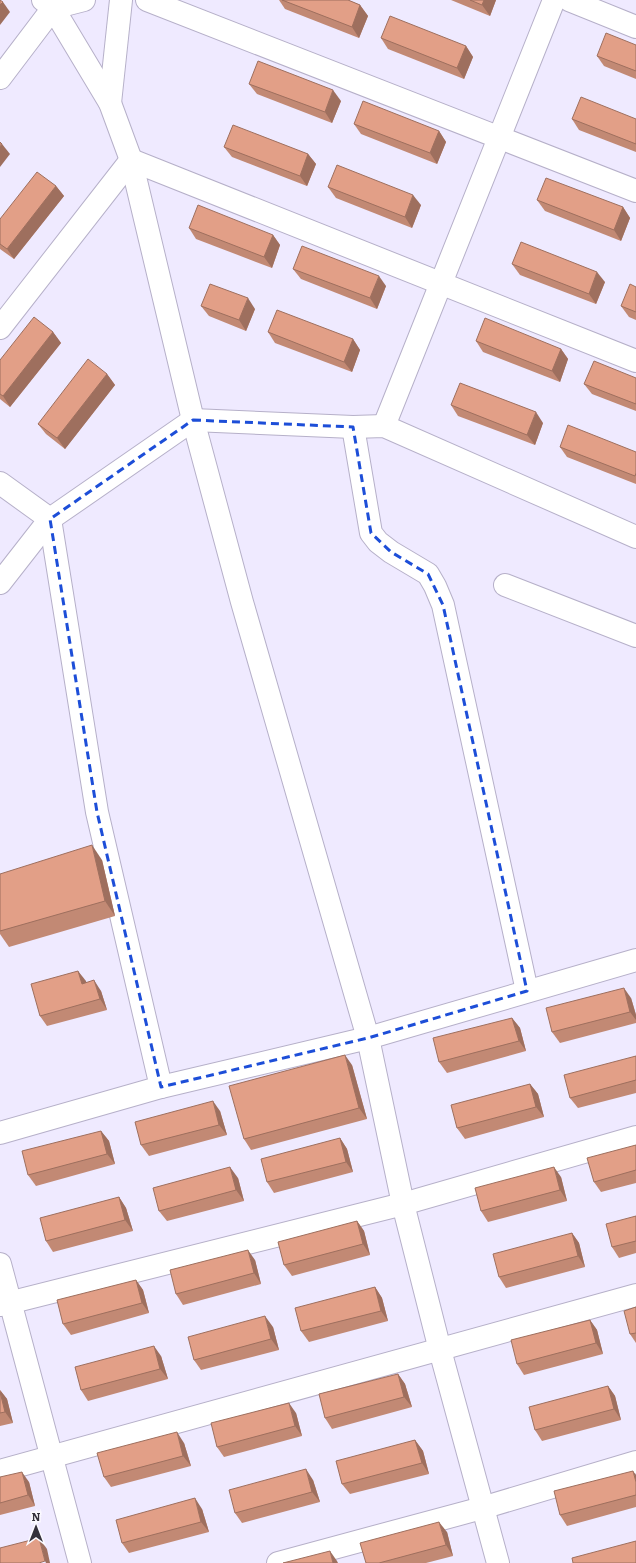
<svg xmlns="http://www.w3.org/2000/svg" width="636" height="1563" viewBox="0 0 636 1563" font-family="Bitter,serif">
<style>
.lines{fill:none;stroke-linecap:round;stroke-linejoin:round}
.street-casing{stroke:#b6b0c9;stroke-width:24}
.street{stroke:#fff;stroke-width:22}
.wall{fill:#c28974}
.shaded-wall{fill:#9e6f5e}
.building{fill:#e29f87;stroke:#9e6f5e}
.marked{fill:none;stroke:#1d4ed8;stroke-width:3;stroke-dasharray:8 5;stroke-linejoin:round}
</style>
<rect width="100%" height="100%" fill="#efeaff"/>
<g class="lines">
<defs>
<g id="street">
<path d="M43,0L53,8L110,103L131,160L193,420L242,602L368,1038L403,1204L440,1350L498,1563"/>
<path d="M147,0L636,191"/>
<path d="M569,0L636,27"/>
<path d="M0,78L53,8L84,0"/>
<path d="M110,103L121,0"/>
<path d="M0,328L131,160L636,361"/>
<path d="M384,426L554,0"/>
<path d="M353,427L371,533L378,542L391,552L428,574L435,586L443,605L527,991"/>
<path d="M0,483L50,519L97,812L161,1087"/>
<path d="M0,583L50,519L193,420L353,427L384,426L636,537"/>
<path d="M505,585L636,636"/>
<path d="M0,1133L161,1087L368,1038L636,960"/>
<path d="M0,1264L80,1563"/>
<path d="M0,1305L403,1204L636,1137"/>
<path d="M0,1471L636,1295"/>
<path d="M278,1563L482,1508L636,1462"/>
</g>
</defs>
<use href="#street" class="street-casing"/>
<use href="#street" class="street"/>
</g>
<g class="wall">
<path d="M279,0H348L360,5L368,16L359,38L285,9Z"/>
<path d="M451,0H496L490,16Z"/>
<path d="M381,38L466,46L473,57L464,79L388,49Z"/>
<path d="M636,45V79L604,66L597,56Z"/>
<path d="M249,84L341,101L332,123L257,94Z"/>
<path d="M572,119H636V152L579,130Z"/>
<path d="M354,124L439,131L446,142L437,164L361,134Z"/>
<path d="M224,147L308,154L316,164L307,186L232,157Z"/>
<path d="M56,186L64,196L14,259L0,249V219Z"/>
<path d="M328,187L421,205L412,228L336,198Z"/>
<path d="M537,200L623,207L630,218L621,241L545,211Z"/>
<path d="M189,228L273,235L280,245L272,268L196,239Z"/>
<path d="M512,264L605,282L596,304L520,275Z"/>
<path d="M293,269L386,286L377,309L301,279Z"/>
<path d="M636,287V320L629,317L621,306Z"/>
<path d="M201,306L255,309L246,331L209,316Z"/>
<path d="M53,332L61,343L10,407L0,399V360Z"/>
<path d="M268,332L353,339L360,350L352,372L275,343Z"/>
<path d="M476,341L561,349L568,359L560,382L483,352Z"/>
<path d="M107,374L115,385L65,449L46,434L38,424Z"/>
<path d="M636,378V411L592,394L584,384Z"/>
<path d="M451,405L543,423L535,445L458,416Z"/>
<path d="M560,447L636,452V484L567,457Z"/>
<path d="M102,860L115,916L9,947L0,934V874Z"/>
<path d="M78,971L86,983L101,991L107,1010L47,1026L40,1016Z"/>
<path d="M631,998L636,1015V1023L560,1043L552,1032Z"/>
<path d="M512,1018L520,1028L526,1051L447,1073L439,1062Z"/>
<path d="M636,1056V1093L578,1108L570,1098Z"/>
<path d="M352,1065L367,1119L251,1150L244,1139Z"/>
<path d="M530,1084L538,1094L544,1117L465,1139L457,1128Z"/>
<path d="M220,1111L227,1135L149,1156L141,1145Z"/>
<path d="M101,1131L109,1141L115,1164L36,1186L28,1175Z"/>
<path d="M340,1138L347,1149L353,1172L274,1193L267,1182Z"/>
<path d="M636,1145V1183L601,1192L594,1182Z"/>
<path d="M561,1177L567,1201L488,1222L481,1211Z"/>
<path d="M238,1178L244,1201L167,1221L159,1211Z"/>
<path d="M119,1197L126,1208L133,1231L53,1252L46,1241Z"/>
<path d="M636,1216V1253L619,1258L612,1247Z"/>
<path d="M357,1221L364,1231L370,1255L292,1276L284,1265Z"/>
<path d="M572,1233L579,1243L585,1267L506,1288L499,1277Z"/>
<path d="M255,1260L261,1284L183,1305L176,1294Z"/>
<path d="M136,1280L143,1290L149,1313L71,1335L63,1324Z"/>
<path d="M375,1287L382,1298L388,1321L309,1342L301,1331Z"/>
<path d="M636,1307V1343L630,1334Z"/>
<path d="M590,1320L597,1330L603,1354L524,1375L517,1364Z"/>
<path d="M273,1327L279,1350L201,1370L194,1360Z"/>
<path d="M161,1356L168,1379L88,1401L81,1390Z"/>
<path d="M398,1374L405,1384L412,1407L332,1429L325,1418Z"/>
<path d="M608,1386L615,1396L621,1420L542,1441L535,1430Z"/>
<path d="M0,1390L7,1399L13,1423L0,1426Z"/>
<path d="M296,1413L302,1436L224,1457L217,1447Z"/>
<path d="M415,1440L423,1451L429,1474L350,1494L342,1484Z"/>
<path d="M184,1443L191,1466L111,1487L104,1477Z"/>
<path d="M636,1475V1507L567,1526L560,1515Z"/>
<path d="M0,1477L29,1482L35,1506L0,1515Z"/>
<path d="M313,1480L320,1502L242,1523L235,1513Z"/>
<path d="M202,1509L209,1532L129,1553L122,1543Z"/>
<path d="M447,1532L453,1556L426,1563H366Z"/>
</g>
<g class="shaded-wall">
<path d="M484,0H496L490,16L482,5Z"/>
<path d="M3,2L10,12L0,25V5Z"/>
<path d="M360,5L368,16L359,38L352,27Z"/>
<path d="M466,46L473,57L464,79L457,68Z"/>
<path d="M333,90L341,101L332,123L325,112Z"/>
<path d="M439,131L446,142L437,164L430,153Z"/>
<path d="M2,144L10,154L0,167V147Z"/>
<path d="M308,154L316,164L307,186L300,176Z"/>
<path d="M56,186L64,196L14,259L7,249Z"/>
<path d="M413,195L421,205L412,228L405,217Z"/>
<path d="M623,207L630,218L621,241L614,230Z"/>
<path d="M273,235L280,245L272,268L264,257Z"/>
<path d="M597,272L605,282L596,304L589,294Z"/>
<path d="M379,276L386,286L377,309L370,298Z"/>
<path d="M248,298L255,309L246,331L239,320Z"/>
<path d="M53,332L61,343L10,407L3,396Z"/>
<path d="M353,339L360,350L352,372L344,362Z"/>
<path d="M561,349L568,359L560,382L552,371Z"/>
<path d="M107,374L115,385L65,449L57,438Z"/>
<path d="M536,412L543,423L535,445L527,435Z"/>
<path d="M92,845L102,860L115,916L105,901Z"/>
<path d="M78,971L86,981L89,994L82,984Z"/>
<path d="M94,980L101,991L107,1010L100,999Z"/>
<path d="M624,988L631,998L636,1015V1020L630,1012Z"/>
<path d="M512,1018L520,1028L526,1051L519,1041Z"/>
<path d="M345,1055L352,1065L367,1119L359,1108Z"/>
<path d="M530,1084L538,1094L544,1117L536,1107Z"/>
<path d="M213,1101L220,1111L227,1135L219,1125Z"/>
<path d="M101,1131L109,1141L115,1164L107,1154Z"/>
<path d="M340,1138L347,1149L353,1172L346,1162Z"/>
<path d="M230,1167L238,1178L244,1201L236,1190Z"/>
<path d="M554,1167L561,1177L567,1201L560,1190Z"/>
<path d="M119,1197L126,1208L133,1231L125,1220Z"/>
<path d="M357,1221L364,1231L370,1255L363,1244Z"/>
<path d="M572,1233L579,1243L585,1267L578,1256Z"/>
<path d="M248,1250L255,1260L261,1284L254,1273Z"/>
<path d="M136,1280L143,1290L149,1313L142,1303Z"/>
<path d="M375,1287L382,1298L388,1321L381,1311Z"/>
<path d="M265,1316L273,1327L279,1350L271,1339Z"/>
<path d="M590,1320L597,1330L603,1354L596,1343Z"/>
<path d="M154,1346L161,1356L168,1379L160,1369Z"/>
<path d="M398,1374L405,1384L412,1407L404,1397Z"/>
<path d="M608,1386L615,1396L621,1420L614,1409Z"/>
<path d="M0,1390L7,1399L13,1423L5,1412Z"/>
<path d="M289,1403L296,1413L302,1436L295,1426Z"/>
<path d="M177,1432L184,1443L191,1466L183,1456Z"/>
<path d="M415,1440L423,1451L429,1474L422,1463Z"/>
<path d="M306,1469L313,1480L320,1502L312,1492Z"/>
<path d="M633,1471L636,1475V1482Z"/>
<path d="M22,1472L29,1482L35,1506L28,1495Z"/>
<path d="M195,1498L202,1509L209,1532L201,1522Z"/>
<path d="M439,1522L447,1532L453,1556L446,1545Z"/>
<path d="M39,1538L47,1549L50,1563H46L45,1561Z"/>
<path d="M330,1551L337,1561L338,1563H333Z"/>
</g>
<g class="building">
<path d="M0,0L3,2L0,5Z"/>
<path d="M282,0H348L360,5L352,27Z"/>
<path d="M470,0H484L482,5Z"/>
<path d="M390,16L466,46L457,68L381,38Z"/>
<path d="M606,33L636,45V71L597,56Z"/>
<path d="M258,61L333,90L325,112L249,84Z"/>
<path d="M581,97L636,119V144L572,119Z"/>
<path d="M363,101L439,131L430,153L354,124Z"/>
<path d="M233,125L308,154L300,176L224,147Z"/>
<path d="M0,142L2,144L0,147Z"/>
<path d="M337,165L413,195L405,217L328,187Z"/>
<path d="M37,172L56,186L7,249L0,244V219Z"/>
<path d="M546,178L623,207L614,230L537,200Z"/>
<path d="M198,205L273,235L264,257L189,228Z"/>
<path d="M521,242L597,272L589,294L512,264Z"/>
<path d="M302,246L379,276L370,298L293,269Z"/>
<path d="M210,284L248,298L239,320L201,306Z"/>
<path d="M630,284L636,287V312L621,306Z"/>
<path d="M277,310L353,339L344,362L268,332Z"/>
<path d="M34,317L53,332L3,396L0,394V360Z"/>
<path d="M485,318L561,349L552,371L476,341Z"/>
<path d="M88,359L107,374L57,438L38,424Z"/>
<path d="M594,361L636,378V404L584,384Z"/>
<path d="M460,383L536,412L527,435L451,405Z"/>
<path d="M568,425L636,452V473L635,476L560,447Z"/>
<path d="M92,845L105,901L0,931V874Z"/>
<path d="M78,971L82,984L94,980L100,999L40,1016L31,984Z"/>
<path d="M624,988L630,1012L552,1032L546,1008Z"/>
<path d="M512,1018L519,1041L439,1062L433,1038Z"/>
<path d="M345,1055L359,1108L244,1139L229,1086Z"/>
<path d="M636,1056V1080L570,1098L564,1075Z"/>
<path d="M530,1084L536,1107L457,1128L451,1105Z"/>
<path d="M213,1101L219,1125L141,1145L135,1122Z"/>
<path d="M101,1131L107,1154L28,1175L22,1151Z"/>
<path d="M340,1138L346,1162L267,1182L261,1159Z"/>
<path d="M636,1145V1170L594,1182L587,1158Z"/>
<path d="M230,1167L236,1190L159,1211L153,1188Z"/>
<path d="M554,1167L560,1190L481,1211L475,1188Z"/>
<path d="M119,1197L125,1220L46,1241L40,1218Z"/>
<path d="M636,1216V1241L612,1247L606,1224Z"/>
<path d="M357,1221L363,1244L284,1265L278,1242Z"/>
<path d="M572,1233L578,1256L499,1277L493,1254Z"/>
<path d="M248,1250L254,1273L176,1294L170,1270Z"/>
<path d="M136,1280L142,1303L63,1324L57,1300Z"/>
<path d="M375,1287L381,1311L301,1331L295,1308Z"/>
<path d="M636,1307V1333L630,1334L624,1311Z"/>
<path d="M265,1316L271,1339L194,1360L188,1337Z"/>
<path d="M590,1320L596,1343L517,1364L511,1340Z"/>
<path d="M154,1346L160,1369L81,1390L75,1367Z"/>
<path d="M398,1374L404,1397L325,1418L319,1394Z"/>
<path d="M608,1386L614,1409L535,1430L529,1407Z"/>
<path d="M0,1392L5,1412L0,1413Z"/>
<path d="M289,1403L295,1426L217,1447L211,1423Z"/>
<path d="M177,1432L183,1456L104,1477L97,1453Z"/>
<path d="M415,1440L422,1463L342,1484L336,1461Z"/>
<path d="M306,1469L312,1492L235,1513L229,1490Z"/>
<path d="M633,1471L636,1482V1495L560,1515L554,1491Z"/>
<path d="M22,1472L28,1495L0,1503V1477Z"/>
<path d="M195,1498L201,1522L122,1543L116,1520Z"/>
<path d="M439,1522L446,1545L379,1563H366L360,1543Z"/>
<path d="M39,1538L45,1561L39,1563H0V1548Z"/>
<path d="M636,1541V1563H573L572,1558Z"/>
<path d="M330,1551L333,1563H283Z"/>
</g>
<path class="marked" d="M193,420L353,427L371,533L391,552L428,574L443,605L527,991L368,1038L161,1087L97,812L50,519Z"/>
<g transform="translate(36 1527)" stroke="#fbfaff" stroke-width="3" paint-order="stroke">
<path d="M0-3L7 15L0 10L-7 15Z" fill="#34313b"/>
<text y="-6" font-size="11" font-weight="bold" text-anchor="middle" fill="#34313b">N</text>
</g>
</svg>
